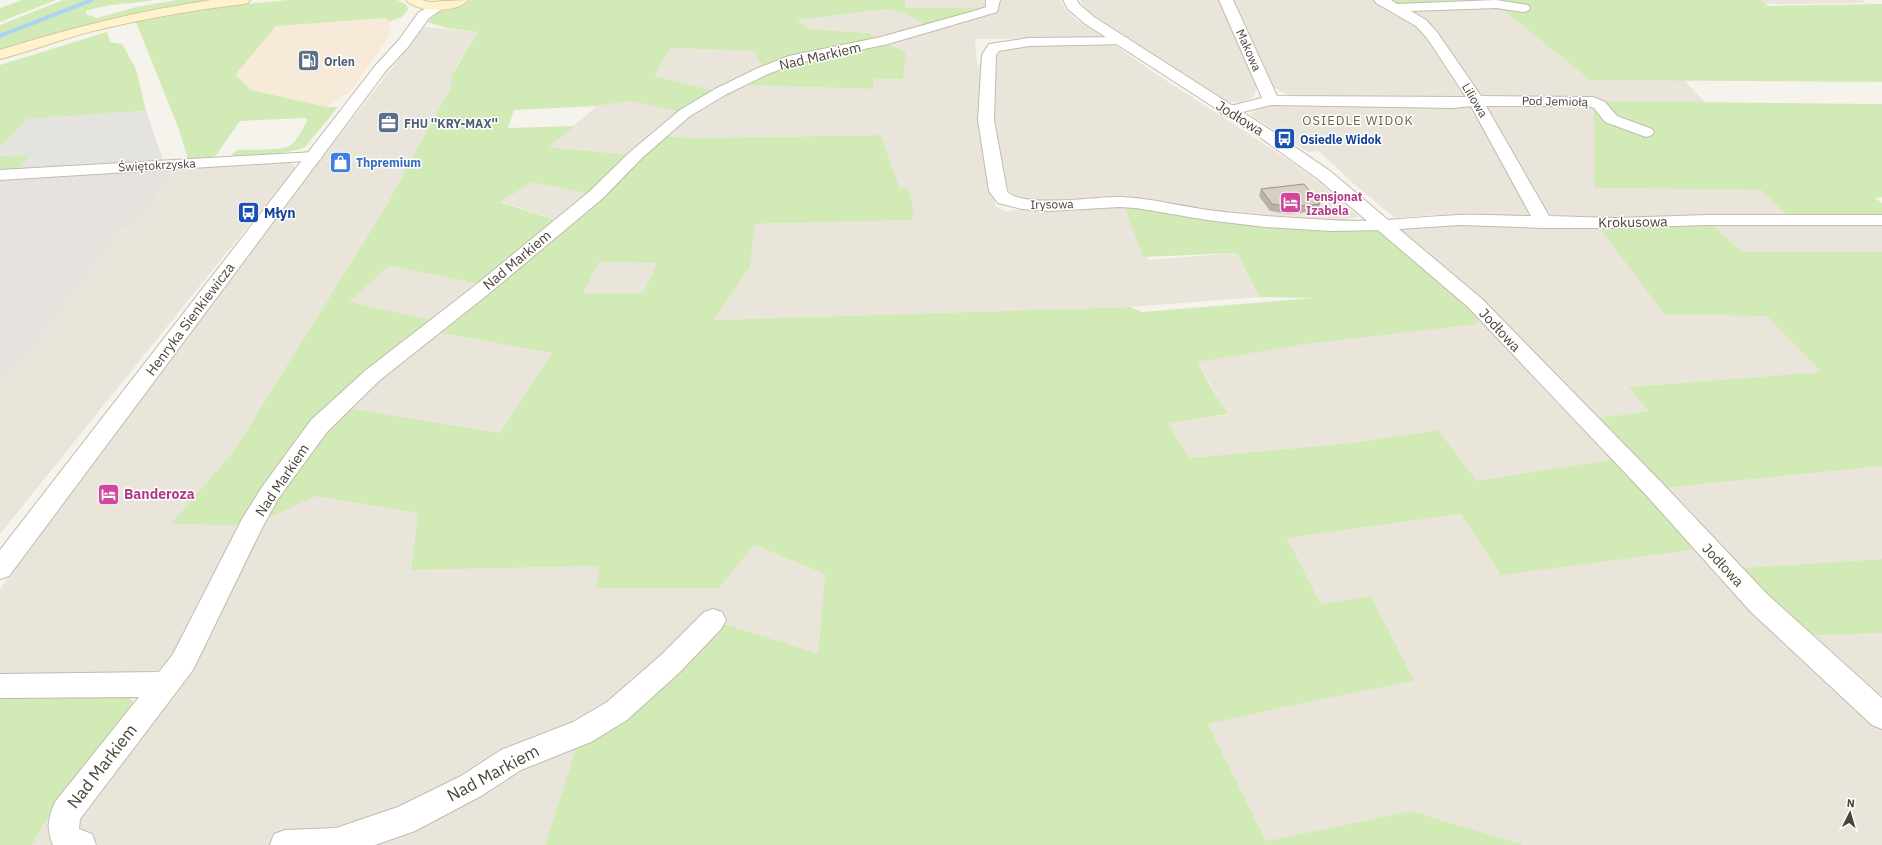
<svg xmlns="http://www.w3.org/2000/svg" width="1882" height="845" viewBox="0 0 1882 845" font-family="'IBM Plex Sans',sans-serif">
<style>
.residential{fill:#eae5da}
.commercial{fill:#f7ead8}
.industrial{fill:#e6e2dd}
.green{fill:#d2eab5;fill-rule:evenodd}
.parking{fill:#e5e3e0}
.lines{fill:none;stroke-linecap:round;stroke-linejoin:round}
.stream{stroke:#a9d4f2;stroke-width:4}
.minor-casing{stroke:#c2bbae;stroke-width:2}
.tertiary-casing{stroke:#c2bbae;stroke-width:2}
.secondary-casing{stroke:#d6c79b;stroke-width:2}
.minor{fill:#fff;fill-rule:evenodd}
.tertiary{fill:#fff;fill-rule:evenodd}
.secondary{fill:#fff3cd;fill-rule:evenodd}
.wall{fill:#bab2a6}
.building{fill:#d8cfc1;stroke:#979187}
.labels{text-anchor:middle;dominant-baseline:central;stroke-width:3;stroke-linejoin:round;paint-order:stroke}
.far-street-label{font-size:12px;fill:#4b4439;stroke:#fff}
.far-service-label{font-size:12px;font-weight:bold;fill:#4e5e75;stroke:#fff;text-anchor:start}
.far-transit-label{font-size:12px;font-weight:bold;fill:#164399;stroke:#fff;text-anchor:start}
.far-shop-label{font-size:12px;font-weight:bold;fill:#366cbe;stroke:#fff;text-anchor:start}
.far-hotel-label{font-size:12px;font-weight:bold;fill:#b23c85;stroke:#fff;text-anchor:start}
.far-neighbourhood-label{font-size:13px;letter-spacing:1px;fill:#6e6250;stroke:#fff}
.street-label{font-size:14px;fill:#4b4439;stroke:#fff}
.transit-label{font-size:14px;font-weight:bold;fill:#164399;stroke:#fff;text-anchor:start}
.hotel-label{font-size:14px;font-weight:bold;fill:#b23c85;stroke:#fff;text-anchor:start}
.near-street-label{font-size:17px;fill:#4b4439;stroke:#fff}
</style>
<rect width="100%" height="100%" fill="#f6f3ec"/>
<g class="residential">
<path d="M905,0H1060L1065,9L1078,21L1103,36L1097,38L975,39L977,65H982L979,130L996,207L1007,212L1014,210L1125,207L1148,260L1237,253L1259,297L1130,307L713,320L750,267L755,224L912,220L914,211L900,189L881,135L695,138L661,136L688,114L737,85L873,89L874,79L906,53L868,33L810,29L797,20L888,9L905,13L933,28L987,13H996L995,8H905Z"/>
<path d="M1080,0H1380L1498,6L1590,80H1684L1707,104L1594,188L1761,190L1791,219L1882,220V252H1742L1707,220L1665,315L1768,316L1822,372L1628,387L1648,411L1587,420L1654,489L1882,466V559L1727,569L1794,636L1882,633V845H1524L1411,811L1266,841L1208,724L1308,702L1414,681L1321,604L1287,538L1461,514L1501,575L1477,481L1438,430L1360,442L1189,458L1167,422L1228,415L1198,362L1306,344L1385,225L1559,220L1555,215L1529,217L1431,215L1395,218L1355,185L1319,151L1308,152L1252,116V113L1256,111L1252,110L1264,106H1308L1305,96H1290L1281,92L1276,88H1256L1254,97L1241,102H1224L1106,24L1087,10Z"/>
<path d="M1761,0H1862L1866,3L1766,4Z"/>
<path d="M424,27L478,32L453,71L451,87L385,208L233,452L172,524L251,526L315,495L418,513L411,570L599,566L596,588L754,545L825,574L818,654L713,620L581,733L545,845H32L47,819L75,820L190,670L0,679V589L324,155Z"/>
<path d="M1109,44L1115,45L1156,74L1293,163L1320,183L1359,217L1337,220L1293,219L1229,211L1213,212L1067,201L1029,200L1016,197L1010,192L1006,183L995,133L993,89L994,51L1015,45Z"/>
<path d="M670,48L755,51L763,71L720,92L655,76Z"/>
<path d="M629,101L681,112L631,155L549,147L597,106Z"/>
<path d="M287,162L295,165L294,169L0,534V383L50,326L120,230L133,227L178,168Z"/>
<path d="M532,182L596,195L561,222L500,201Z"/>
<path d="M599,262L657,263L643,293H583Z"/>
<path d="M389,266L479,284L436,321L348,302Z"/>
<path d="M429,331L552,353L500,433L339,407Z"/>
</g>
<path class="commercial" d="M388,18L391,33L351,91L327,107L250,90L235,75L276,26Z"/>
<path class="industrial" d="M178,168L133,227L120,230L50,326L0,383V178Z"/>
<g class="green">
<path d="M22,0H56L0,22V8Z"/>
<path d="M63,0H155C131,4 109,3 86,11V14L97,18L136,7L177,0H210L107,20L0,50V25Z"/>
<path d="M288,0H397L407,5L408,10L402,17L388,22L387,18L276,26L235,75L251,90L327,107H338L305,147C298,152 242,159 233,156L232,154L237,150C250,149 283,152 292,144C299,138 303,127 308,120L305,118L240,121L216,155L208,159H188L178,127L136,22L227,6Z"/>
<path d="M471,0H905V8H988L930,27L905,13L888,9L797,20L810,29L868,33L906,53L903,79H874L873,89L737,85L763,71L755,51L670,48L655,76L720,92L681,112L629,101L597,106L514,110L508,128L574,126L549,147L631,155L661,136L695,138L881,135L900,189L908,188L914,211L912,220L755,224L750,267L714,320L1130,307L1142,312L1314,298L1259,297L1237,253L1143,257L1125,207L1120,202L1207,215L1385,225L1475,303L1477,324L1306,344L1198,362L1208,382L1228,414L1168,423L1189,458L1360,442L1438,430L1477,481L1623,458L1586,420L1648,411L1628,387L1821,372L1767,316L1665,315L1596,223L1707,220L1742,252H1882V466L1654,489L1706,548L1501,575L1461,514L1287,538L1321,604L1371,596L1414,681L1308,702L1208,724L1266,841L1411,811L1524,845H545L581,733L713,620L818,654L825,574L754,545L719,588H596L599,566L411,570L418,513L316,496L251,526L171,524L233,452L385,208L451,87L452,74L478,32L446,28L427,22L439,11ZM532,182L595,195L561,222L500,202ZM599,262L657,263L643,293H583ZM389,266L479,284L436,321L349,302ZM429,331L552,353L500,433L340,407Z"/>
<path d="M1381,0H1761L1768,6L1882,4V82L1590,80L1498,6L1400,11Z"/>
<path d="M107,32L110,42L122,44L136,69L146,111L27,119L0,148V65Z"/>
<path d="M1594,101L1882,104V197L1875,198L1882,203V220L1791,219L1761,190L1594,188Z"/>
<path d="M31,154L18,169L0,171V156Z"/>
<path d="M1882,559V633L1794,636L1726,569Z"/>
<path d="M129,697L135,704L131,714L47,819L32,845H0V698Z"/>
</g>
<path class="parking" d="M146,111L163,160L18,169L31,154L0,156V148L27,119Z"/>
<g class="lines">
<path class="stream" d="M0,36L92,0"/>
<defs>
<g id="minor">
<path d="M986,0H1000L997,12L888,44L798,63L768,74L725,95L690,116L642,158L602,199L486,296L380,380L327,432L278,499L262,528L193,670L80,819L79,829L92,834L96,845H53C46,828 48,819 55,802L139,697L0,698V674L159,672L173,654L242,519L262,487L311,420L366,370L472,288L590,191L630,152L680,110L715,89L758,68L789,56L881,37L974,11L986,7Z"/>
<path d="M1219,0H1233L1277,96L1466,97L1427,38L1416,26L1376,3L1374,0H1391L1397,4L1496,0L1528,5L1530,8L1528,11L1523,12L1496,8L1411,11L1426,20L1437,32L1481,96L1593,97L1605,102L1617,116L1652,129L1654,132L1652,135L1646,137L1605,122L1594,108L1588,106H1486L1549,216L1616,218L1707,215H1882V225H1707L1616,228H1544L1460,225L1385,230L1331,231L1265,227L1207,220L1136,208L1120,207L1048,211L1022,209L998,203L989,191L978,120L982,55L989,44L1029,38L1123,37L1128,38L1130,41L1128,44L1029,46L999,51L996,55L994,120L1007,191C1021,209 1098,196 1121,197C1151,198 1179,206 1208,210C1248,215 1288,218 1329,220C1372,223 1415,217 1459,215C1483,214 1507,216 1531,216L1471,106L1454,108L1271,105L1227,116L1222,114L1219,111L1222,108L1262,98Z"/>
<path d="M314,152L320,154L322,157L320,160L0,180V170Z"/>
<path d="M713,609L722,612L726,620L722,628L680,672L627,720L591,742L521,770L481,796L415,831L375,845H270L274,834L285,830L336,828L398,807L461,776L501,750L573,722L607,702L660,656L704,612Z"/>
</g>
<g id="tertiary">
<path d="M1063,0H1077L1079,4L1094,17L1269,129L1330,171L1482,299L1662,483L1768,595L1882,698V729L1872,725L1750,611L1646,495L1468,307L1318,179L1257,135L1084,23L1068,9Z"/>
<path d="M441,1L446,2L448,5L429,18L408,47L385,72L9,576L0,579V550L375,66L398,41L419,12Z"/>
</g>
<g id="secondary">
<path d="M211,0H250L248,3L243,4C193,10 143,19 93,31C62,39 31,51 0,59V50C69,28 139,11 211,0Z"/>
<path d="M406,0H422L430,2L468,0C459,13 416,13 406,0Z"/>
</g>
</defs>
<use href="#minor" class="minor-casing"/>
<use href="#tertiary" class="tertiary-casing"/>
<use href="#secondary" class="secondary-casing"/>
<use href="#minor" class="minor"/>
<use href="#tertiary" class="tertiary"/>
<use href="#secondary" class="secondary"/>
</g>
<path class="wall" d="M1261,189L1320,204L1317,211L1289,214L1270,211L1259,196Z"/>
<path class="building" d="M1304,184L1320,204L1291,207L1272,204L1261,189Z"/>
<defs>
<symbol id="fuel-square" viewBox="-11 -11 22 22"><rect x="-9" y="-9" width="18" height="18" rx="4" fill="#5c6f8a" stroke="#fff"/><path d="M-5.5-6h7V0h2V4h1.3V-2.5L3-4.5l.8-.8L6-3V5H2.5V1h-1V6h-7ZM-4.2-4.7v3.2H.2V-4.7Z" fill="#fff"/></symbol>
<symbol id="office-square" viewBox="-11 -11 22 22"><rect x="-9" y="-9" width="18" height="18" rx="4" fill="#5c6f8a" stroke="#fff"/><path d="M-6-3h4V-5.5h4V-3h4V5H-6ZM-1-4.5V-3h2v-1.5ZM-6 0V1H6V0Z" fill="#fff"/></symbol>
<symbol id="bus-square" viewBox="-11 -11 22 22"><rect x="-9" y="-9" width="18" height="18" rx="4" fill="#1a4fb4" stroke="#fff"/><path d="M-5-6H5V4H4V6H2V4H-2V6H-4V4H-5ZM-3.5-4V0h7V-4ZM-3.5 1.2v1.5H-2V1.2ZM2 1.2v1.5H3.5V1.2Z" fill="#fff"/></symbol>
<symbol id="shop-square" viewBox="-11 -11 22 22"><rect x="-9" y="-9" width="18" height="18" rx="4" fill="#3f7fe0" stroke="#fff"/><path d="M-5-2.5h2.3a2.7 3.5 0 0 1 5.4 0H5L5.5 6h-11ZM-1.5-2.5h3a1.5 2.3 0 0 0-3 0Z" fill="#fff"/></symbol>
<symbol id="hotel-square" viewBox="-11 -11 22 22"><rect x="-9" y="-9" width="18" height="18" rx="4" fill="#d1479c" stroke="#fff"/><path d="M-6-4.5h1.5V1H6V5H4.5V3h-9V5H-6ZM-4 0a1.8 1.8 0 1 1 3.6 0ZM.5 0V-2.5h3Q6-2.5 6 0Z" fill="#fff"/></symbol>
</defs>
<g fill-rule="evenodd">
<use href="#fuel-square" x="296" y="48" width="25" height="25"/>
<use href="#office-square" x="376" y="110" width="25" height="25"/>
<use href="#bus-square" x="1272" y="126" width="25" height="25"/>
<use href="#shop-square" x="328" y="150" width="25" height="25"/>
<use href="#hotel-square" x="1278" y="190" width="25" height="25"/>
<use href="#bus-square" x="236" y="200" width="25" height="25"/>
<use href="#hotel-square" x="96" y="482" width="25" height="25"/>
</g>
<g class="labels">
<g class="far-street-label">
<text transform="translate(1249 50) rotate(66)">Makowa</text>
<text transform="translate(1475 100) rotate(59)">Liliowa</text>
<text transform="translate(1555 101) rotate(1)">Pod Jemiołą</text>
<text transform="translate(157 165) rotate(-3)">Świętokrzyska</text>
<text transform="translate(1052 204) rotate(-1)">Irysowa</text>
</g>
<g class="far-service-label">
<text x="324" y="61">Orlen</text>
<text x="404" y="123">FHU ''KRY-MAX''</text>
</g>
<g class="far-transit-label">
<text x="1300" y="139">Osiedle Widok</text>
</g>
<g class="far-shop-label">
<text x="356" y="162">Thpremium</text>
</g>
<g class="far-hotel-label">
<text x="1306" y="196">Pensjonat<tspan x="1306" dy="14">Izabela</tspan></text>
</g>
<g class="far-neighbourhood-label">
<text x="1358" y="120">OSIEDLE WIDOK</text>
</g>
<g class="street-label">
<text transform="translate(820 56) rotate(-13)">Nad Markiem</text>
<text transform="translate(1240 118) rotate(32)">Jodłowa</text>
<text transform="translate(1633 222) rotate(-1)">Krokusowa</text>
<text transform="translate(517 260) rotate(-40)">Nad Markiem</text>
<text transform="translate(190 319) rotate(-53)">Henryka Sienkiewicza</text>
<text transform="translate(1500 330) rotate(47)">Jodłowa</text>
<text transform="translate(282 480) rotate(-56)">Nad Markiem</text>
<text transform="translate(1723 565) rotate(47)">Jodłowa</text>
</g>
<g class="transit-label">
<text x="264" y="213">Młyn</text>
</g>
<g class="hotel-label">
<text x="124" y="494">Banderoza</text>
</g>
<g class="near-street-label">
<text transform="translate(102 766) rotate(-52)">Nad Markiem</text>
<text transform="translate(493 773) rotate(-28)">Nad Markiem</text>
</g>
</g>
<g transform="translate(1850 813) rotate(5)" stroke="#ffffff" stroke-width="3" paint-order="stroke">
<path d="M0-3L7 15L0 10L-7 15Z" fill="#4b4439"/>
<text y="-6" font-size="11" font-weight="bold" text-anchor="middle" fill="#4b4439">N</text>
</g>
</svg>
